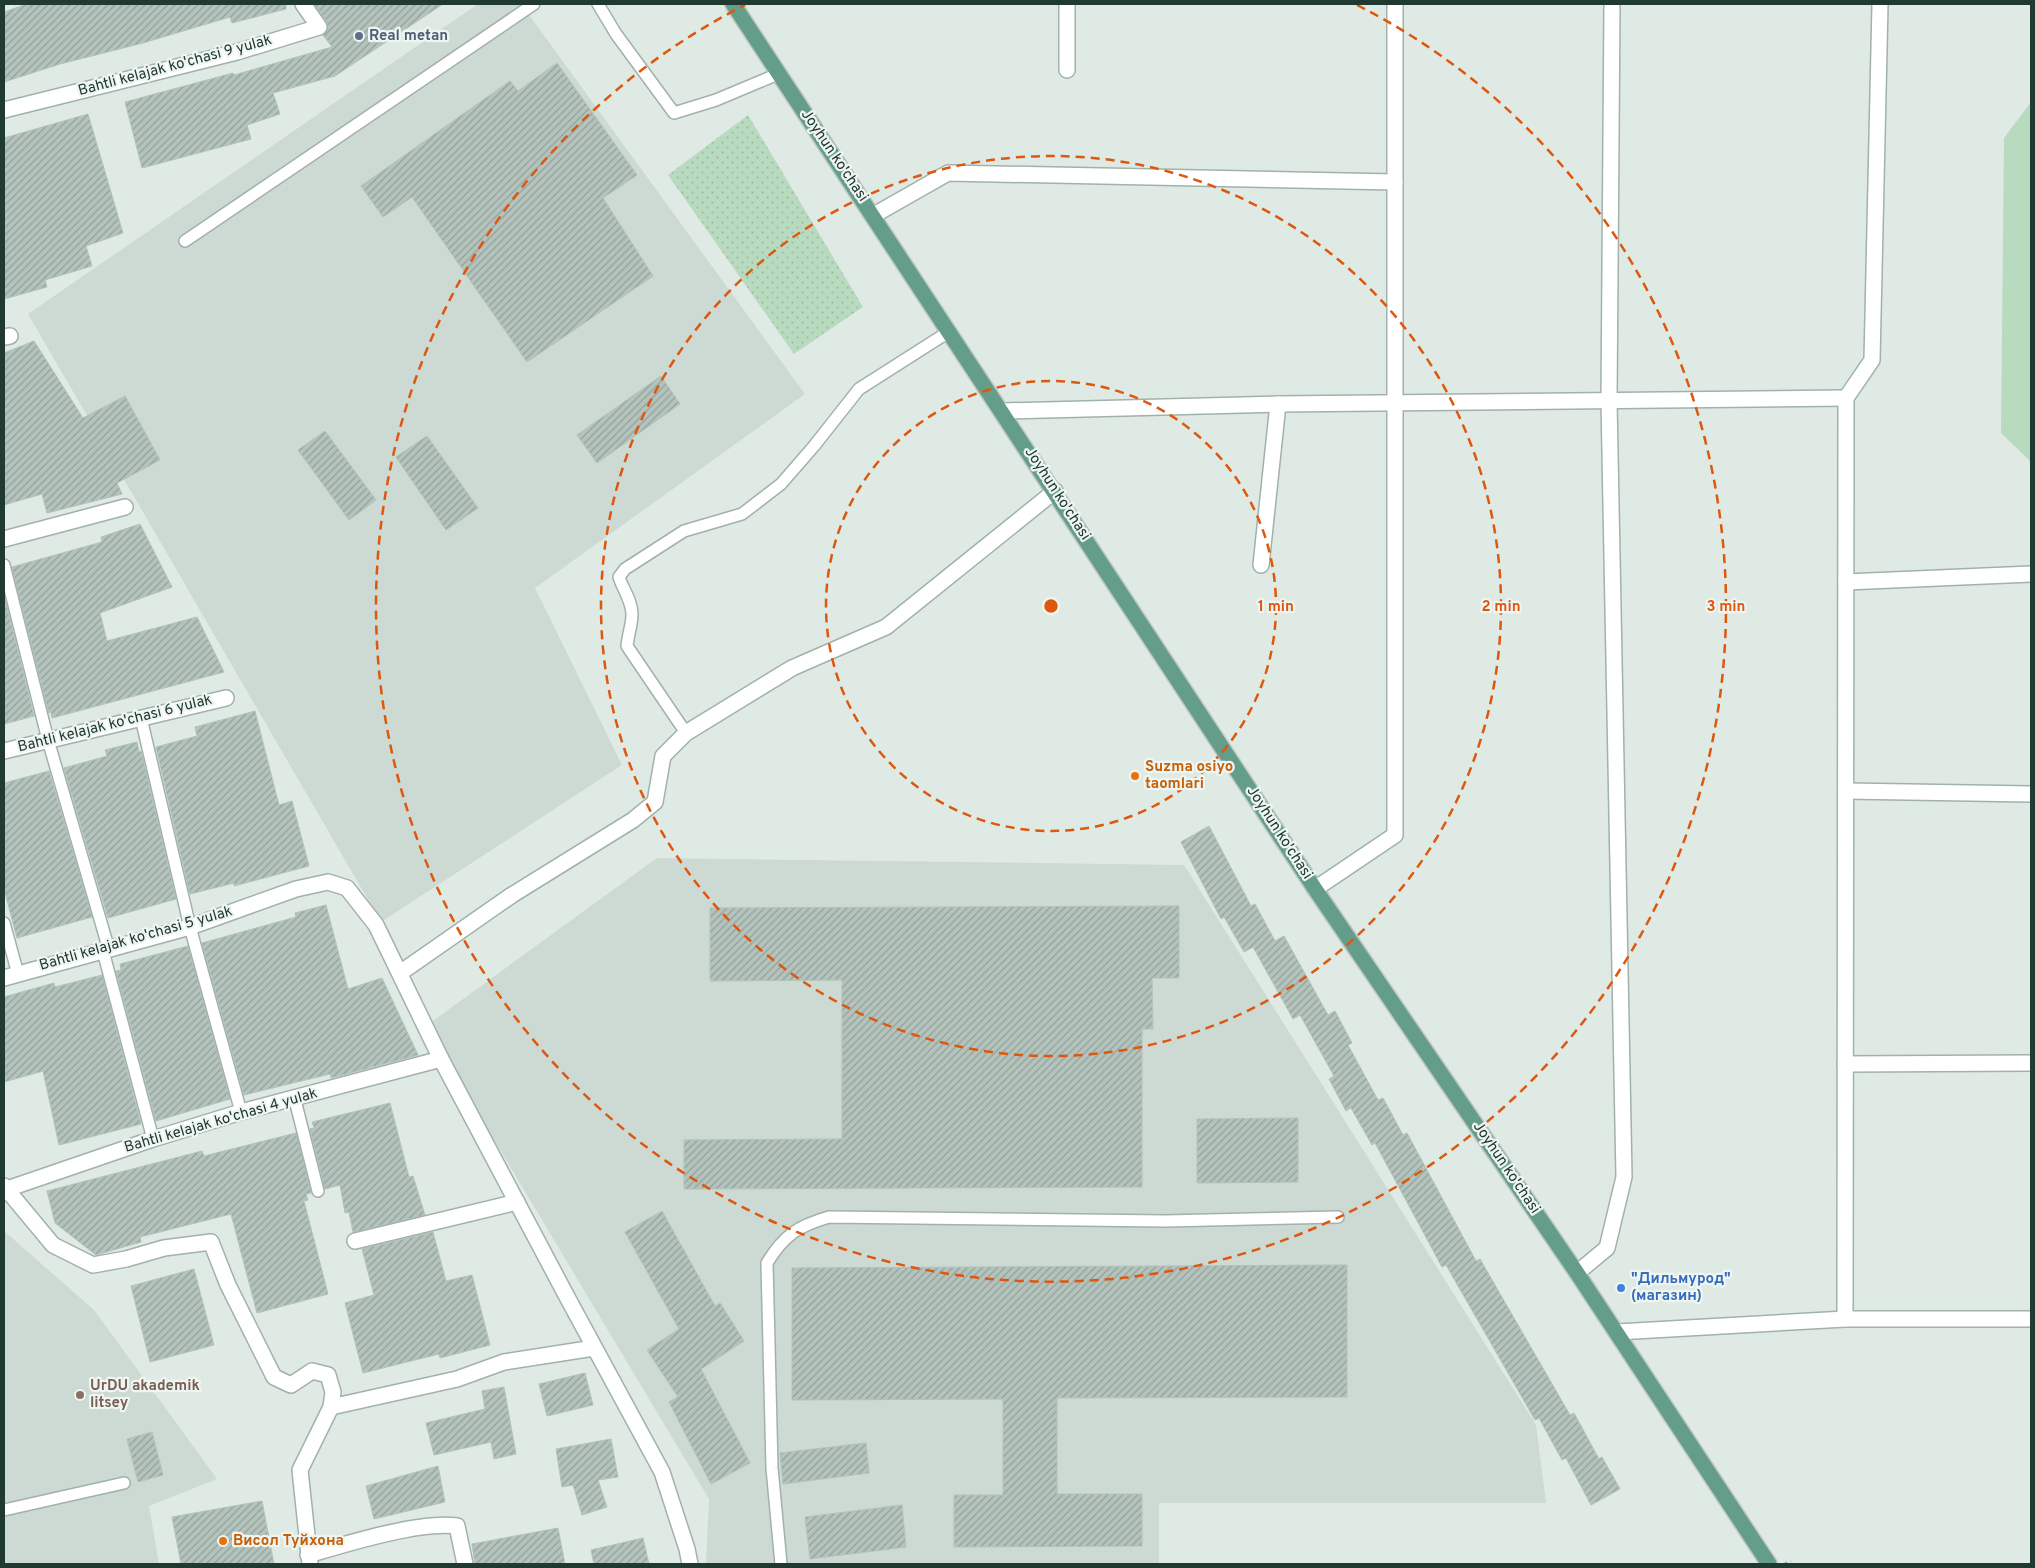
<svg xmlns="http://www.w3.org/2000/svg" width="2035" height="1568" viewBox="0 0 2035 1568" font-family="Overpass,sans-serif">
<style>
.built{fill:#cdd9d3}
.grass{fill:url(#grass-dots)}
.green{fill:#b8dbbf}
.building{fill:url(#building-hatch);stroke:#b1c3ba}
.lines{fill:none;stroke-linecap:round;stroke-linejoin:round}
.lane-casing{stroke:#a2b1ab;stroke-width:14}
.street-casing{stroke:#a2b1ab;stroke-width:18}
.primary-casing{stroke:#bcc4c1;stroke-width:18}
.path{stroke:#80ac9b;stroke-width:3;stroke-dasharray:2.5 4;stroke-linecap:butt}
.lane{stroke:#fff;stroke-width:11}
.street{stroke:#fff;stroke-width:15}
.primary{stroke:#649e8b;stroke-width:15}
.ring{fill:none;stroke:#de570e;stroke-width:2.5;stroke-dasharray:9 6}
.service-dot{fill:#5c6f8a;stroke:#eff6f2;stroke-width:2}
.food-dot{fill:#e8710a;stroke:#eff6f2;stroke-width:2}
.shop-dot{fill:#3f7fe0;stroke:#eff6f2;stroke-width:2}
.education-dot{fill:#8d6e63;stroke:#eff6f2;stroke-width:2}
.labels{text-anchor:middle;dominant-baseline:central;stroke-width:4.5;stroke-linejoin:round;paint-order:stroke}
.service-label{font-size:15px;font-weight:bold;fill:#4e5e75;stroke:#eff6f2;text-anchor:start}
.street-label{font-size:15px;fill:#203931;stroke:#eff6f2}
.food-label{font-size:15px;font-weight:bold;fill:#c56008;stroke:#eff6f2;text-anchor:start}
.shop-label{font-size:15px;font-weight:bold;fill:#366cbe;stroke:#eff6f2;text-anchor:start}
.education-label{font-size:15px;font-weight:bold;fill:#785e54;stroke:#eff6f2;text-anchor:start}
.centre{fill:#de570e;stroke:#eff6f2;stroke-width:2.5}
.ring-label{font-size:15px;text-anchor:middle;font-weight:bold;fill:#de570e;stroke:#eff6f2;stroke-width:4.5;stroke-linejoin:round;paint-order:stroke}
</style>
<defs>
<pattern id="grass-dots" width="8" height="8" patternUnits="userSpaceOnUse" patternTransform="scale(1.25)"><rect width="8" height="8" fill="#b8dbbf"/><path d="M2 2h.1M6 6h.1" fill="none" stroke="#9ebda5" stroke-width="1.8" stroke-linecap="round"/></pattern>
<pattern id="building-hatch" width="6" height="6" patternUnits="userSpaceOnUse" patternTransform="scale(1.25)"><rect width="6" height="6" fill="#b4c4bd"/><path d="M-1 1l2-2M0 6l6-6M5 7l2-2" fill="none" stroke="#92a09a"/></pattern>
</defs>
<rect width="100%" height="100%" fill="#dfeae4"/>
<g class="built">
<path d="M478,4H521L805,394L535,588L622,765L381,922L28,314Z"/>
<path d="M657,858L1184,865L1536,1425L1546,1503H1159V1564H706L709,1499L426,1026Z"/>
<path d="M4,1231L94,1310L217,1479L149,1506L159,1564H4Z"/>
</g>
<path class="grass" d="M748,115L863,307L794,354L668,175Z"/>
<path class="green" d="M2031,102V462L2001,433L2004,138Z"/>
<g class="building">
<path d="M27,4H286V9L232,23L230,17L143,43L60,64L4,82V12Z"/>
<path d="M314,4H443L335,76L273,93L280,114L247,125L251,139L142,168L125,102L233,73L234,75L332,47L323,35L328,30L327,22Z"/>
<path d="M557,63L637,175L603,198L653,276L527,362L412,197L383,217L361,186L510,81L518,91Z"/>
<path d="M88,114L123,233L86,246L92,266L45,280L47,287L4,299V138Z"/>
<path d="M34,341L83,418L125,396L160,460L117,483L122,494L47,513L42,494L4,505V353Z"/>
<path d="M661,376L680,404L597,463L577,435Z"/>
<path d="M325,431L376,500L349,520L298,450Z"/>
<path d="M427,436L478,508L446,530L396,457Z"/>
<path d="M140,524L172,587L100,613L107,641L197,617L224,672L52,718L51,712L49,713L12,567L102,542L101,537Z"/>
<path d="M4,595L34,716L4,724Z"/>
<path d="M255,711L279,805L292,801L309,866L234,886V883L190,894L156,747L197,736L195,727Z"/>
<path d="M137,742L139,752L141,751L176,899L108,918L64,768L107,756L105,750Z"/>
<path d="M49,771L92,917L17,938L4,889V783Z"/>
<path d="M1209,826L1251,906L1255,904L1275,941L1284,936L1328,1015L1335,1011L1352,1043L1348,1045L1378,1100L1383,1098L1403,1135L1407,1133L1476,1261L1480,1259L1570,1415L1574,1413L1599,1459L1602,1457L1620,1489L1591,1505L1566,1458L1562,1460L1539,1418L1535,1420L1446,1265L1442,1267L1375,1143L1372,1145L1351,1108L1346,1111L1329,1079L1334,1076L1300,1015L1293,1019L1253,947L1244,952L1224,917L1221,919L1181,842Z"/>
<path d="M326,905L348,989L382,978L418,1055L331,1078L330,1074L244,1095L202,943L296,917L295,913Z"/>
<path d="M1179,906V978H1152L1153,1029H1142V1187L684,1189V1140L842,1139V980L710,981V908Z"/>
<path d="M188,946L230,1099L156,1121L116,971L121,970L120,964Z"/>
<path d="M102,975L141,1124L59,1145L43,1071L4,1082V997L54,983L55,987Z"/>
<path d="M390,1103L409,1177L413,1176L425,1215L353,1232L349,1212L345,1213L340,1185L325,1189L310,1129L314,1128L312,1122Z"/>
<path d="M1298,1118V1182L1197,1183V1119Z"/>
<path d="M296,1133L311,1193L306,1194L308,1200L304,1201L328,1294L257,1313L231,1214L140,1237L141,1242L96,1255L55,1223L47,1191L202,1151L204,1156Z"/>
<path d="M662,1211L715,1306L720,1303L744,1341L701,1369L750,1463L711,1484L669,1402L678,1397L647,1350L679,1329L625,1232Z"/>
<path d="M433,1232L446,1281L472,1275L490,1345L440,1358L439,1354L363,1373L345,1303L374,1295L362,1249Z"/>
<path d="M1347,1265V1397L1057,1398V1494H1142V1546L954,1547V1495H1003V1399L792,1400V1268Z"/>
<path d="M194,1269L214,1345L150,1362L131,1286Z"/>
<path d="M585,1373L593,1405L547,1416L539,1384Z"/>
<path d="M504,1387L516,1454L494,1459L491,1442L434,1455L426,1423L485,1409L482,1391Z"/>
<path d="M152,1432L163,1475L138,1482L127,1439Z"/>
<path d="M611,1439L618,1477L598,1480L607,1507L582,1515L573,1485L562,1487L556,1449Z"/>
<path d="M866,1443L869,1473L783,1484L780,1453Z"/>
<path d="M438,1466L445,1502L374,1519L366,1486Z"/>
<path d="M262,1501L274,1564H181L172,1517Z"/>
<path d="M902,1505L906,1547L810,1559L805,1517Z"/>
<path d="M558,1528L565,1564H475L472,1544Z"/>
<path d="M643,1538L649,1564H594L591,1550Z"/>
</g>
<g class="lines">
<defs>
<g id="lane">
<path d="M598,4L616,34L674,113L716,100L778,74"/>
<path d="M185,241L534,4"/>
<path d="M4,565L48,740L109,950"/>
<path d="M141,718L190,927L241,1112"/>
<path d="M686,733L627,646C628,635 632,624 632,615C632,600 623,590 619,577L625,569L684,531L742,514L781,484L814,446L859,389L950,331"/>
<path d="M4,923L18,974"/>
<path d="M103,951L153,1139"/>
<path d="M295,1100L318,1191"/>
<path d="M4,1510L124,1483"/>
<path d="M781,1564L772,1468L767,1263C784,1235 798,1226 829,1217L1166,1221L1338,1217"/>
</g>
<g id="street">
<path d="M1067,4V70"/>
<path d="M4,110L237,52L319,27L303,4"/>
<path d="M874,215L948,173L1395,182"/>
<path d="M4,337L10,336"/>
<path d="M1002,411L1278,404L1846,398"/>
<path d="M4,539L125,507"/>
<path d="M1261,565L1278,404"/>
<path d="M1846,582L2031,574"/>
<path d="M4,751L226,698"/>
<path d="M1846,791L2031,794"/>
<path d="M1315,889L1395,835V4"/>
<path d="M400,973L512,895L633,820L655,802L663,756L686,733L792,668L886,627L1055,491"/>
<path d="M4,978L190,927L296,889L328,882L347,888L376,925L441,1059L566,1295L662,1472L687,1549L690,1564"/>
<path d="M1845,1064L2031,1063"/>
<path d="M4,1186L53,1245L93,1265L126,1259L164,1248L211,1242L228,1285L274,1377L291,1385L312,1371L328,1375L333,1392L331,1407L300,1470L310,1564"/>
<path d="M4,1193L7,1189L153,1139L241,1112L441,1059"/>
<path d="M355,1241L517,1202"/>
<path d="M1577,1273L1607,1248L1624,1177L1609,401L1612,4"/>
<path d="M1845,1319L1846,398L1872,360L1880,4"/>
<path d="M1617,1332L1845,1319H2031"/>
<path d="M331,1407L457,1379L504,1362L594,1348"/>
<path d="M308,1555C346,1544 419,1521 457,1526L465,1564"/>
</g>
<path id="primary" d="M733,4L1315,889L1577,1273L1769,1564"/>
</defs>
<use href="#lane" class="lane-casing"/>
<use href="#street" class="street-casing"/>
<use href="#primary" class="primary-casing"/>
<path class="path" d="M1785,1564L1791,1561"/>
<use href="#lane" class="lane"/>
<use href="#street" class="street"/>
<use href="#primary" class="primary"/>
</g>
<g class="ring">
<circle cx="1051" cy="606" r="225"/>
<circle cx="1051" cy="606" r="450"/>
<path d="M1357 5A675 675 0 1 1 745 5"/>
</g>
<circle class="service-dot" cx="359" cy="36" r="5"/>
<g class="food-dot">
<circle cx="1135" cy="776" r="5"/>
<circle cx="223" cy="1541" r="5"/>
</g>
<circle class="shop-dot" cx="1621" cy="1288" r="5"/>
<circle class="education-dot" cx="80" cy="1395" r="5"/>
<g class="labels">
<g class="service-label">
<text x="369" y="36">Real metan</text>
</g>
<g class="street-label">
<text transform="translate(175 66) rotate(-15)">Bahtli kelajak ko'chasi 9 yulak</text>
<text transform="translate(834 156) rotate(56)">Joyhun ko'chasi</text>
<text transform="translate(1057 494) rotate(57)">Joyhun ko'chasi</text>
<text transform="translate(115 724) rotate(-14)">Bahtli kelajak ko'chasi 6 yulak</text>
<text transform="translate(1279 833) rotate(57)">Joyhun ko'chasi</text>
<text transform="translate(136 939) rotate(-16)">Bahtli kelajak ko'chasi 5 yulak</text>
<text transform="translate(221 1121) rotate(-16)">Bahtli kelajak ko'chasi 4 yulak</text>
<text transform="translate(1506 1168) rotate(56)">Joyhun ko'chasi</text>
</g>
<g class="food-label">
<text x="1145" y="767">Suzma osiyo<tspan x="1145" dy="17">taomlari</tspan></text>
<text x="233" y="1541">Висол Туйхона</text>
</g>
<g class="shop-label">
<text x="1631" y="1279">"Дильмурод"<tspan x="1631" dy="17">(магазин)</tspan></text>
</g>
<g class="education-label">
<text x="90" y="1386">UrDU akademik<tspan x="90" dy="17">litsey</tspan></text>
</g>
</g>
<circle cx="1051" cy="606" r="8" class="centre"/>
<g class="ring-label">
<text x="1276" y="611">1 min</text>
<text x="1501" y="611">2 min</text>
<text x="1726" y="611">3 min</text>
</g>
<rect width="2035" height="1568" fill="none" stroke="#203931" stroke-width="10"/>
</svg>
